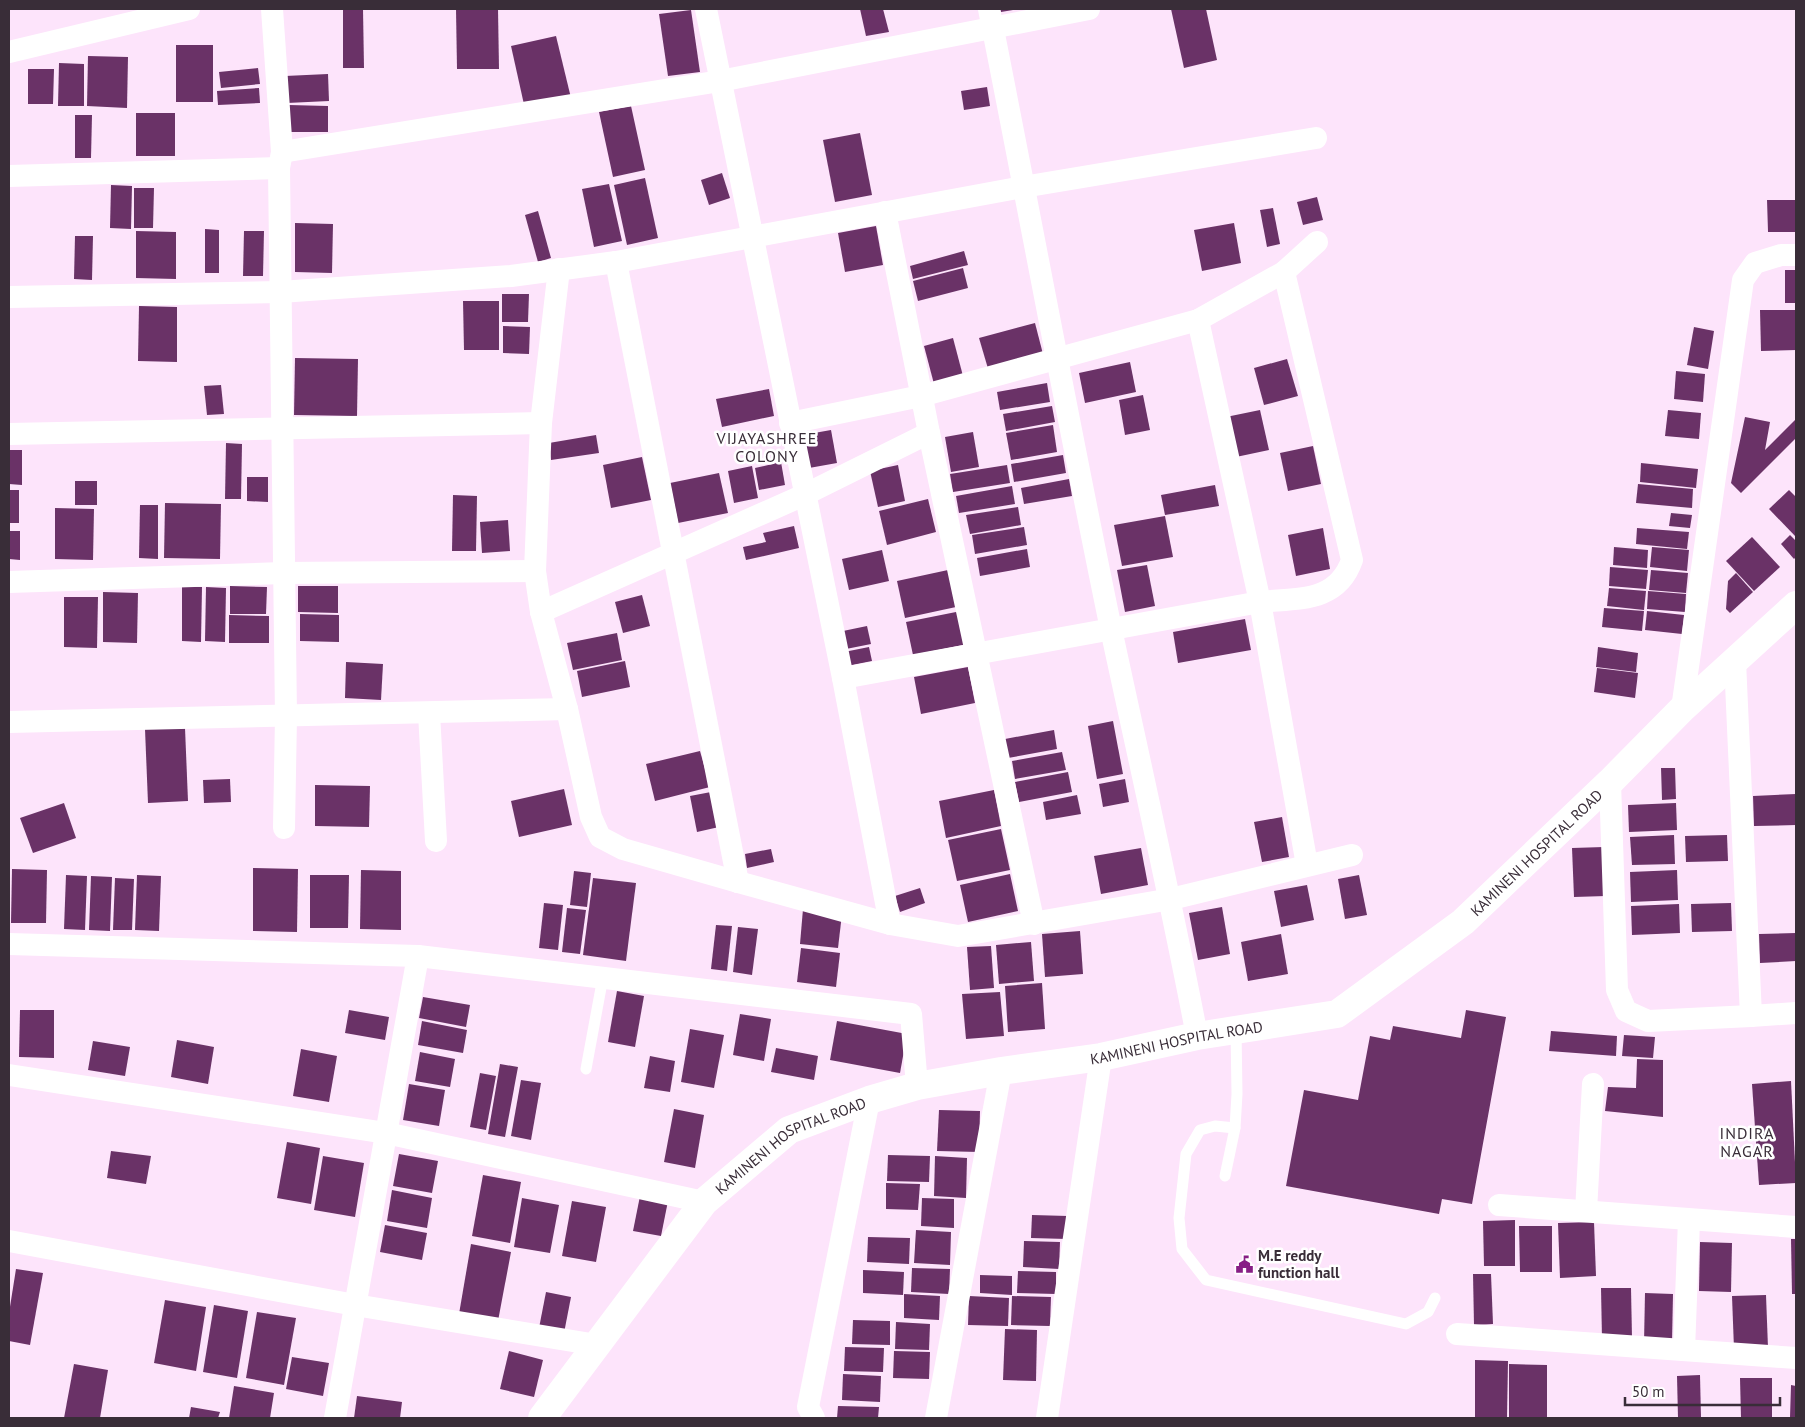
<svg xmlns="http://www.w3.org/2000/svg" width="1805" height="1427" viewBox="0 0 1805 1427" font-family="'PT Sans',sans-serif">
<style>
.building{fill:#6a3267}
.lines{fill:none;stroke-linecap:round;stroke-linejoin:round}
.service{stroke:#fff;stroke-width:11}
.minor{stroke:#fff;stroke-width:22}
.tertiary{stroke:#fff;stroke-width:28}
.labels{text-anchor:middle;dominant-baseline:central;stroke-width:5;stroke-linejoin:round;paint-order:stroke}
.street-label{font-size:15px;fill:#392d38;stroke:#fff}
.poi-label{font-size:15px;font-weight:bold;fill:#392d38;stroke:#fff;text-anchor:start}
.neighbourhood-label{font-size:16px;letter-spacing:1px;fill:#392d38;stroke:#fff}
</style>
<rect width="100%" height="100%" fill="#fde4fb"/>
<g class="building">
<path d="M343,9H363L364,68H343Z"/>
<path d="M456,9H498L499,69H457Z"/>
<path d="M860,9H883L889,32L866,36Z"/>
<path d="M1000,9H1013V10L1001,12Z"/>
<path d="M1171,9H1206L1217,60L1184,68Z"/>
<path d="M691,10L700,72L668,76L659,14Z"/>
<path d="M556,36L571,98L525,109L511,46Z"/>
<rect x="176" y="45" width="37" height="57"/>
<path d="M88,56L128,57L127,108L87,106Z"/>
<path d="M59,63L84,64V106H58Z"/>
<path d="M258,68L260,84L221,88L219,72Z"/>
<path d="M28,69H54L53,104H28Z"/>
<path d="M328,74L329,101L287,103L285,76Z"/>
<path d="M987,87L990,106L964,110L961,91Z"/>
<path d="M259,88L260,103L218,105L217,91Z"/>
<path d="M289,105L328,106V132H289Z"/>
<path d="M631,106L645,170L613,177L599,112Z"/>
<rect x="136" y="113" width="39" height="43"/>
<path d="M75,115H92L91,158H75Z"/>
<path d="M860,133L872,195L835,202L823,140Z"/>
<path d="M722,173L730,198L709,205L701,180Z"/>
<path d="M645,178L658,238L627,245L614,185Z"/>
<path d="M609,184L622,241L594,247L582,189Z"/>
<path d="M111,185L132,186L131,229L110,228Z"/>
<path d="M134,188H154L153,228H134Z"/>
<path d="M1317,197L1323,220L1303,225L1297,202Z"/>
<path d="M1767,200H1796V232H1768Z"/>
<path d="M1273,208L1280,244L1267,247L1260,210Z"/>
<path d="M538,211L551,258L538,262L525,215Z"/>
<path d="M295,223L333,224L332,273L295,272Z"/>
<path d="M1234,223L1241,263L1202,271L1194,230Z"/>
<path d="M876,226L883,265L845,272L838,233Z"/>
<path d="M205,229L219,230V273H205Z"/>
<path d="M136,231L176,232V279L136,278Z"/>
<path d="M244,231H264L263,276H243Z"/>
<path d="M75,236H93L92,280L74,279Z"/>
<path d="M964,251L968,265L913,279L910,266Z"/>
<path d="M963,268L968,288L918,301L913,281Z"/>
<rect x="1785" y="270" width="11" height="33"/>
<path d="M502,294H529L528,322H502Z"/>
<path d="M463,301H499V350H464Z"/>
<path d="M139,306L177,307V362L138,361Z"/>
<path d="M1760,310H1796V350L1761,351Z"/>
<path d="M1035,323L1044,358L989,372L979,338Z"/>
<path d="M503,326L530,327L529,354L503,353Z"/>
<path d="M1694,327L1714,331L1708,369L1687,365Z"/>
<path d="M953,338L963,376L934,384L924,346Z"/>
<path d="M295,358L358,359L357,416L294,415Z"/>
<path d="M1287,359L1298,396L1264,405L1254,368Z"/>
<path d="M1130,362L1136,392L1085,403L1079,373Z"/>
<path d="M1676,371L1705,374L1703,402L1674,399Z"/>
<path d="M1047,383L1050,402L1000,410L997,392Z"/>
<path d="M221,385L224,414L207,415L204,386Z"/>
<path d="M769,389L774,416L722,427L716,399Z"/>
<path d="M1143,395L1150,430L1125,435L1119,400Z"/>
<path d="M1052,406L1055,422L1006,431L1003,414Z"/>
<path d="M1260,410L1269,450L1236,457L1226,417Z"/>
<path d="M1668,410L1701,413L1699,439L1665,436Z"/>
<path d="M1745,417L1770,422L1765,450L1796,419V438L1741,493L1731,483Z"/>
<path d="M1053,425L1057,452L1011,460L1006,433Z"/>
<path d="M831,430L837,463L809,468L803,435Z"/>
<path d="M973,432L979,467L951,472L945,437Z"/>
<path d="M596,435L599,453L551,460L549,443Z"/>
<path d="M226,443L242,444L241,499H225Z"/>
<path d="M1313,446L1321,484L1288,491L1280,453Z"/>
<path d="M9,450H22V485L9,484Z"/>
<path d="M1063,455L1066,473L1014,482L1011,464Z"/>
<path d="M642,457L651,500L611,508L603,465Z"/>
<path d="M781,462L785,485L759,490L755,468Z"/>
<path d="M1641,463L1698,469L1696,488L1640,482Z"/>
<path d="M898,465L905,501L878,507L870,471Z"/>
<path d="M1007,465L1010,483L953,492L950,474Z"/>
<path d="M752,466L758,498L734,503L728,471Z"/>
<path d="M719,473L728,513L678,523L670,483Z"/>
<path d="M247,477H268V502L247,501Z"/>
<path d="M1069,479L1072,496L1024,504L1021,488Z"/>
<rect x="75" y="481" width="22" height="24"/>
<path d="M1638,484L1693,489L1692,508L1636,503Z"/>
<path d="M1215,485L1219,506L1165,515L1161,495Z"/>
<path d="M1012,486L1015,504L959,513L956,496Z"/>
<rect x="9" y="490" width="10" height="33"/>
<path d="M1789,490L1796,497V537L1769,509Z"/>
<path d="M453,495L477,496L476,551H452Z"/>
<path d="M928,499L936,532L887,545L879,511Z"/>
<path d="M165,503L221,504L220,559L164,558Z"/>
<path d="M140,505H158V559L139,558Z"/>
<path d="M1018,507L1021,525L970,534L966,515Z"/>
<path d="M55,508L94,509L93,560L55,559Z"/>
<path d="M1671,513L1692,515L1690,528L1669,526Z"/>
<path d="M1165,516L1173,557L1122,566L1114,525Z"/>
<path d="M508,520L510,551L482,553L480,522Z"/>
<path d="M794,526L799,548L746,560L743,547L766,542L763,533Z"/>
<path d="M1024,527L1027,545L975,554L972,535Z"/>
<path d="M1323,528L1330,569L1296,576L1288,535Z"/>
<path d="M1637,528L1689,532L1687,549L1636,544Z"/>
<path d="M9,531H20V560L9,559Z"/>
<path d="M1790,535L1796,541V557L1794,559L1781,544Z"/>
<path d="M1752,537L1780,567L1754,591L1726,561Z"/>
<path d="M1614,547L1648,550L1647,568L1613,565Z"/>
<path d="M1652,547L1689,550L1687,571L1650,567Z"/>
<path d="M1027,549L1030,567L980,576L977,558Z"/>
<path d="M882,550L889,581L849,590L842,559Z"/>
<path d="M1147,565L1155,606L1125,612L1117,570Z"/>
<path d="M1610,567L1648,570L1646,589L1609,586Z"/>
<path d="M948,570L956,607L905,618L897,581Z"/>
<path d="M1651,570L1688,573L1686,593L1649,590Z"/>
<path d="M1736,573L1753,592L1730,613L1726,609L1728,581Z"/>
<path d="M182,586L202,587L201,642L182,641Z"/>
<path d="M230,586L267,587L266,614H230Z"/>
<path d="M298,586H338V613L298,612Z"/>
<path d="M206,587L226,588L225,642L205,641Z"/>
<path d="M1609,588L1646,591L1644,610L1607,606Z"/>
<path d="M1648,591L1686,594L1685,612L1647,609Z"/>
<path d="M103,592L138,593L137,643L103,642Z"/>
<path d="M642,595L650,626L623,633L615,602Z"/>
<path d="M64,597H98L97,648L64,647Z"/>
<path d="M1604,608L1644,611L1642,631L1602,627Z"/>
<path d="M961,611L968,644L913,655L906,622Z"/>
<path d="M1647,611L1684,615L1682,634L1645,630Z"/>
<path d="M300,614L339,615V642L300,641Z"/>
<path d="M229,615L269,616V643H229Z"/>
<path d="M1245,619L1251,650L1178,663L1173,632Z"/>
<path d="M867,626L871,644L846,649L843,631Z"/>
<path d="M617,633L622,660L573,670L567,643Z"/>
<path d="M869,647L872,661L847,666L844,652Z"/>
<path d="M1598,647L1638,653L1636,672L1596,667Z"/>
<path d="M625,661L630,687L582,697L577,671Z"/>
<path d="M346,662L383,664L381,700L345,698Z"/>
<path d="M968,667L975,703L921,714L914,677Z"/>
<path d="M1597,668L1638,673L1635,698L1594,692Z"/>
<path d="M1113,721L1123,774L1097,779L1088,726Z"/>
<path d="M185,728L188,801L148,803L145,729Z"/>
<path d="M1054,730L1057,749L1008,758L1005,739Z"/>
<path d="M700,751L710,787L655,801L646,764Z"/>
<path d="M1062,752L1066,770L1015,779L1012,761Z"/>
<path d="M1661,768H1675L1676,799L1662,800Z"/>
<path d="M1068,772L1072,792L1019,802L1015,782Z"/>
<path d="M230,779L231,802L204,803L203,780Z"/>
<path d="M1125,779L1129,802L1103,807L1099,784Z"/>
<path d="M315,785L370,786L369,827L315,826Z"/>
<path d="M564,789L572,825L519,837L511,801Z"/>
<path d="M994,790L1001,826L946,838L939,801Z"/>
<path d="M711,792L719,827L697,832L690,796Z"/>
<path d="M1796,794V825L1754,826L1753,796Z"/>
<path d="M1077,795L1081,814L1046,820L1043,802Z"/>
<path d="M64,803L76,838L33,853L20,818Z"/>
<path d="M1676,803L1677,830L1629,832L1628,805Z"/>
<path d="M1282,817L1289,857L1262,862L1254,822Z"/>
<path d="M1001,829L1010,870L957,881L948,840Z"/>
<path d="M1674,835L1675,864L1632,865L1630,837Z"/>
<path d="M1727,835L1728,861L1686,862L1685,836Z"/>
<path d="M1604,847L1606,896L1574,897L1572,848Z"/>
<path d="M1141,848L1148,885L1101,894L1094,856Z"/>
<path d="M771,849L774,862L747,868L745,854Z"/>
<path d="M253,868L298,869L297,932L253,931Z"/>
<path d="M12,869L47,870L46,923H11Z"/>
<path d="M361,870L401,871V930L360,929Z"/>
<path d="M1677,870L1678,900L1631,902L1630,872Z"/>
<path d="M574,871L591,873L587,907L570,905Z"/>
<path d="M1010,874L1018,911L968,922L960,885Z"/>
<path d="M66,875L87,876L85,930L64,929Z"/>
<path d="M137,875L161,876L159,931L135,930Z"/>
<path d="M310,875H349L348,928H310Z"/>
<path d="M1359,875L1367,915L1345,919L1338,879Z"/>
<path d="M91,876L112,877L110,931L89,930Z"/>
<path d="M115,878L134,879L132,930H113Z"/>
<path d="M593,878L636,883L626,961L583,955Z"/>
<path d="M1307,885L1314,920L1281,927L1274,891Z"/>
<path d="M920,888L925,903L900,912L895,896Z"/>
<path d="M544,903L563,905L558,950L539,948Z"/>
<path d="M1731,903L1732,931L1692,932L1691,904Z"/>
<path d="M1679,904L1680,933L1632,935L1631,906Z"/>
<path d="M1222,907L1230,954L1198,960L1189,913Z"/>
<path d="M567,908L586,910L580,954L562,952Z"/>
<path d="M803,909L842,914L838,948L800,944Z"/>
<path d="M716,925L732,926L727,971L711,969Z"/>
<path d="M738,927L758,929L752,975L733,972Z"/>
<path d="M1080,931L1083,974L1045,977L1042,934Z"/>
<path d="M1796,933V961L1760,963L1759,934Z"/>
<path d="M1281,934L1288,974L1248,981L1241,942Z"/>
<path d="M1031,942L1034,981L999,984L996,945Z"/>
<path d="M991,946L994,988L970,990L967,947Z"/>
<path d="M801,948L840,953L836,987L797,982Z"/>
<path d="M1042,983L1045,1029L1008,1032L1005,986Z"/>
<path d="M617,991L644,996L635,1047L608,1042Z"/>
<path d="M1000,992L1004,1036L966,1039L962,994Z"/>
<path d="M423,997L470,1005L466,1027L419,1018Z"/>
<path d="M20,1010H54V1058L19,1057Z"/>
<path d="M349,1010L389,1017L385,1040L345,1033Z"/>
<path d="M1466,1010L1506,1017L1472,1204L1442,1199L1439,1214L1286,1186L1304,1090L1358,1100L1370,1036L1390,1040L1393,1026L1461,1038Z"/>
<path d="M740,1014L771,1019L764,1061L733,1055Z"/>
<path d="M422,1021L467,1030L463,1053L418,1045Z"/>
<path d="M837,1021L907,1034L900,1073L830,1060Z"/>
<path d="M690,1029L724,1035L714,1088L681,1082Z"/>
<path d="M1551,1031L1617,1036L1616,1056L1549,1051Z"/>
<path d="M1624,1035L1655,1037L1653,1058L1622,1056Z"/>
<path d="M177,1040L214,1047L208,1084L171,1077Z"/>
<path d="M93,1041L130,1047L125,1076L88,1070Z"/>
<path d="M776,1048L818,1056L814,1080L771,1072Z"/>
<path d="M301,1049L337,1056L329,1102L293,1096Z"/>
<path d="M420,1052L455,1059L450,1087L415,1081Z"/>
<path d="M650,1056L675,1061L670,1092L644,1088Z"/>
<path d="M1637,1059L1663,1060V1117L1605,1111L1608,1087L1636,1088Z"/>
<path d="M500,1064L518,1067L505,1137L488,1134Z"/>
<path d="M480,1073L496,1076L486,1130L470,1127Z"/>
<path d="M521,1080L541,1083L531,1140L511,1136Z"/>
<path d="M1791,1081L1796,1183L1759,1185L1752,1084Z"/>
<path d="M409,1084L445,1090L439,1126L403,1120Z"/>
<path d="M674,1109L704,1115L695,1168L664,1162Z"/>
<path d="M939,1110L980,1111L979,1152L937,1151Z"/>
<path d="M287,1142L320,1148L311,1204L277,1198Z"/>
<path d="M111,1151L151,1156L146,1184L107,1178Z"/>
<path d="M399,1154L438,1161L432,1193L393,1186Z"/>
<path d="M888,1155L930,1156L929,1182L887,1181Z"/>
<path d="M323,1156L364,1163L355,1217L314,1210Z"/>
<path d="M935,1156L967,1158L966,1198L934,1196Z"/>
<path d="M483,1175L521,1182L510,1243L472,1236Z"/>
<path d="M886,1183L920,1184L918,1210L886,1209Z"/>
<path d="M392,1190L432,1198L427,1228L387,1221Z"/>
<path d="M640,1196L668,1201L661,1236L633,1231Z"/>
<path d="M522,1198L559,1205L550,1253L514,1247Z"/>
<path d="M922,1198L954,1199V1228L921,1226Z"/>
<path d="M572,1201L606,1207L596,1262L562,1256Z"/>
<path d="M1032,1215L1068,1216L1067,1239L1031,1238Z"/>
<path d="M1515,1220V1266H1484L1483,1221Z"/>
<path d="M1594,1222L1596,1276L1560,1278L1558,1223Z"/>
<path d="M385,1225L427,1233L422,1260L380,1252Z"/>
<path d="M1519,1226H1552V1272H1520Z"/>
<path d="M916,1230L951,1232L950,1265L914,1263Z"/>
<path d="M868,1237L910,1238L909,1264L867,1262Z"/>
<path d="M1791,1239H1796V1294H1792Z"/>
<path d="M1024,1241L1060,1242L1059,1269L1023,1267Z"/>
<path d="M1700,1242L1732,1243L1731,1292L1699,1291Z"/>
<path d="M471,1244L511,1252L498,1321L459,1314Z"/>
<path d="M912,1268L950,1269L949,1294L911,1292Z"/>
<path d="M16,1269L43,1273L30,1345L9,1341V1313Z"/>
<path d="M863,1270L904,1272L903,1295L863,1293Z"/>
<path d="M1018,1271L1056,1272V1294L1017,1293Z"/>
<path d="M1473,1274H1491L1493,1324L1474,1325Z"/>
<path d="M980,1275L1012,1276V1295L980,1293Z"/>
<path d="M1601,1288H1631L1632,1338L1602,1339Z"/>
<path d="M546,1292L571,1297L564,1333L539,1328Z"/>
<path d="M1645,1293L1673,1294L1672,1343H1644Z"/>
<path d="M904,1294L940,1296L939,1320L904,1318Z"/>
<path d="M1766,1295L1768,1348L1734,1349L1732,1296Z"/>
<path d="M969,1296L1009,1298L1008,1326L968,1325Z"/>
<path d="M1012,1296L1051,1297L1050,1326L1011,1325Z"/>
<path d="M165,1300L206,1307L196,1371L154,1363Z"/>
<path d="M214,1305L248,1311L237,1378L203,1372Z"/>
<path d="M257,1312L296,1318L284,1385L246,1378Z"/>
<path d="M853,1320L890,1321V1345L852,1344Z"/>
<path d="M896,1322L930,1324L929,1350L895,1349Z"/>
<path d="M1005,1329L1037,1330L1036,1381L1003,1380Z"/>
<path d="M845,1347L884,1348L883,1372L844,1371Z"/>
<path d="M509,1351L543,1360L534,1397L500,1389Z"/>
<path d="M894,1351L930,1352L929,1379L893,1378Z"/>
<path d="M292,1357L329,1363L323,1396L286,1389Z"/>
<path d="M1475,1360L1508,1361L1507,1418H1475Z"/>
<path d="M74,1364L108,1370L100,1418H64Z"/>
<path d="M1509,1364L1547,1365V1418H1509Z"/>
<path d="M843,1374L881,1376L880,1402L842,1400Z"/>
<path d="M1700,1375L1701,1418H1678L1677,1376Z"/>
<path d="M1740,1378H1772V1418H1741Z"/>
<path d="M1791,1385L1796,1386V1418H1790Z"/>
<path d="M234,1386L274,1393L270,1418H229Z"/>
<path d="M357,1396L402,1402L400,1418H354Z"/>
<path d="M838,1406L879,1407L878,1418H837Z"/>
<path d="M191,1407L220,1412L218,1418H189Z"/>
</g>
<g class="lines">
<g class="service">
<path d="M586,1069L603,977"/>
<path d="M1235,1128L1215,1126L1200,1130L1186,1154L1179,1218L1182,1249L1206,1280L1406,1324L1428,1312L1435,1298"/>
<path d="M1225,1176L1235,1128L1237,1094L1236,1030"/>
</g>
<g class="minor">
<path d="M272,9L282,152L279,168L286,716L284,828"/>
<path d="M706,9L843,678L890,924"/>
<path d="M989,9C1030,215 1068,422 1111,629C1140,764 1171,900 1197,1036"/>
<path d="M9,52L189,9"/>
<path d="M282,152L720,81L1089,9"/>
<path d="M9,176L279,168"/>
<path d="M885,212L929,433L1034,924"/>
<path d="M616,262L738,882"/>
<path d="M559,269L541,423L535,571L541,612L567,709L591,817L600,837L623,849L738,882L890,924L958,936L1171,899L1352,855"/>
<path d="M9,297L280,292L511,276L616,262L1023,187L1316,138"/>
<path d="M1198,320L1260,602L1307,865"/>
<path d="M790,423L921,396L1198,320L1284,272L1317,242"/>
<path d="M9,434L541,423"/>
<path d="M9,582L283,573L535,571"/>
<path d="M541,612L804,495L929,433"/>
<path d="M1735,661L1751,1016L1796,1013"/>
<path d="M843,678L1260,602C1298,598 1337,603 1352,560L1284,272"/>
<path d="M1682,709L1743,280L1755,263L1781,255H1796"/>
<path d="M429,713L436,841"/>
<path d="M9,722L567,709"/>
<path d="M1610,782L1617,990L1626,1011L1648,1021L1751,1016"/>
<path d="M9,944L418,956L335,1418"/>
<path d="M418,956L911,1014L917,1086"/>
<path d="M9,1075L386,1133L704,1202"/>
<path d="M1499,1205L1796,1227"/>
<path d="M1586,1211L1593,1084"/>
<path d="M9,1241L355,1305L597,1345"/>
<path d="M1457,1334L1796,1358"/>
<path d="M1684,1350L1689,1220"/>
<path d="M814,1418L808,1407L869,1100"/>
<path d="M936,1418L1001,1071"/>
<path d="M1047,1418L1101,1057"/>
</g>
<path class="tertiary" id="s1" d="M542,1418L704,1202L789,1130L869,1100L917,1086L1001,1071L1101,1057L1197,1036L1337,1014L1463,922L1610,782L1682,709L1796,605"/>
</g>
<defs>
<symbol id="civic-bare" viewBox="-9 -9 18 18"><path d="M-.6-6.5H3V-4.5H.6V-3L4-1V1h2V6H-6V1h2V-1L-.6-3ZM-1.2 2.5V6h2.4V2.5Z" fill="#871e85" stroke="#fff" stroke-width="2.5" paint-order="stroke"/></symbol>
</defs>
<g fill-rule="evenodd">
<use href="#civic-bare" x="1232" y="1252" width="25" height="25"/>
</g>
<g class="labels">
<g class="street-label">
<text stroke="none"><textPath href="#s1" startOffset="1200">KAMINENI HOSPITAL ROAD</textPath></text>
<text stroke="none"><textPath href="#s1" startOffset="780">KAMINENI HOSPITAL ROAD</textPath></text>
<text stroke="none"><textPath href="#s1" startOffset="375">KAMINENI HOSPITAL ROAD</textPath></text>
</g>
<g class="poi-label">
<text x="1258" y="1255">M.E reddy<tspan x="1258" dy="17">function hall</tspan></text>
</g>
<g class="neighbourhood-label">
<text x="767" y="438">VIJAYASHREE<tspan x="767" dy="18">COLONY</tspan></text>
<text x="1747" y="1133">INDIRA<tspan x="1747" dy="18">NAGAR</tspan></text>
</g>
</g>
<rect width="1805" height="1427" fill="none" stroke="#392d38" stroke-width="20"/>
<path d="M1625 1397v8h155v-8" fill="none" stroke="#392d38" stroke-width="2.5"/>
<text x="1632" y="1397" font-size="15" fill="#392d38" stroke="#ffffff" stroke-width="4" paint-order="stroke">50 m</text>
</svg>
